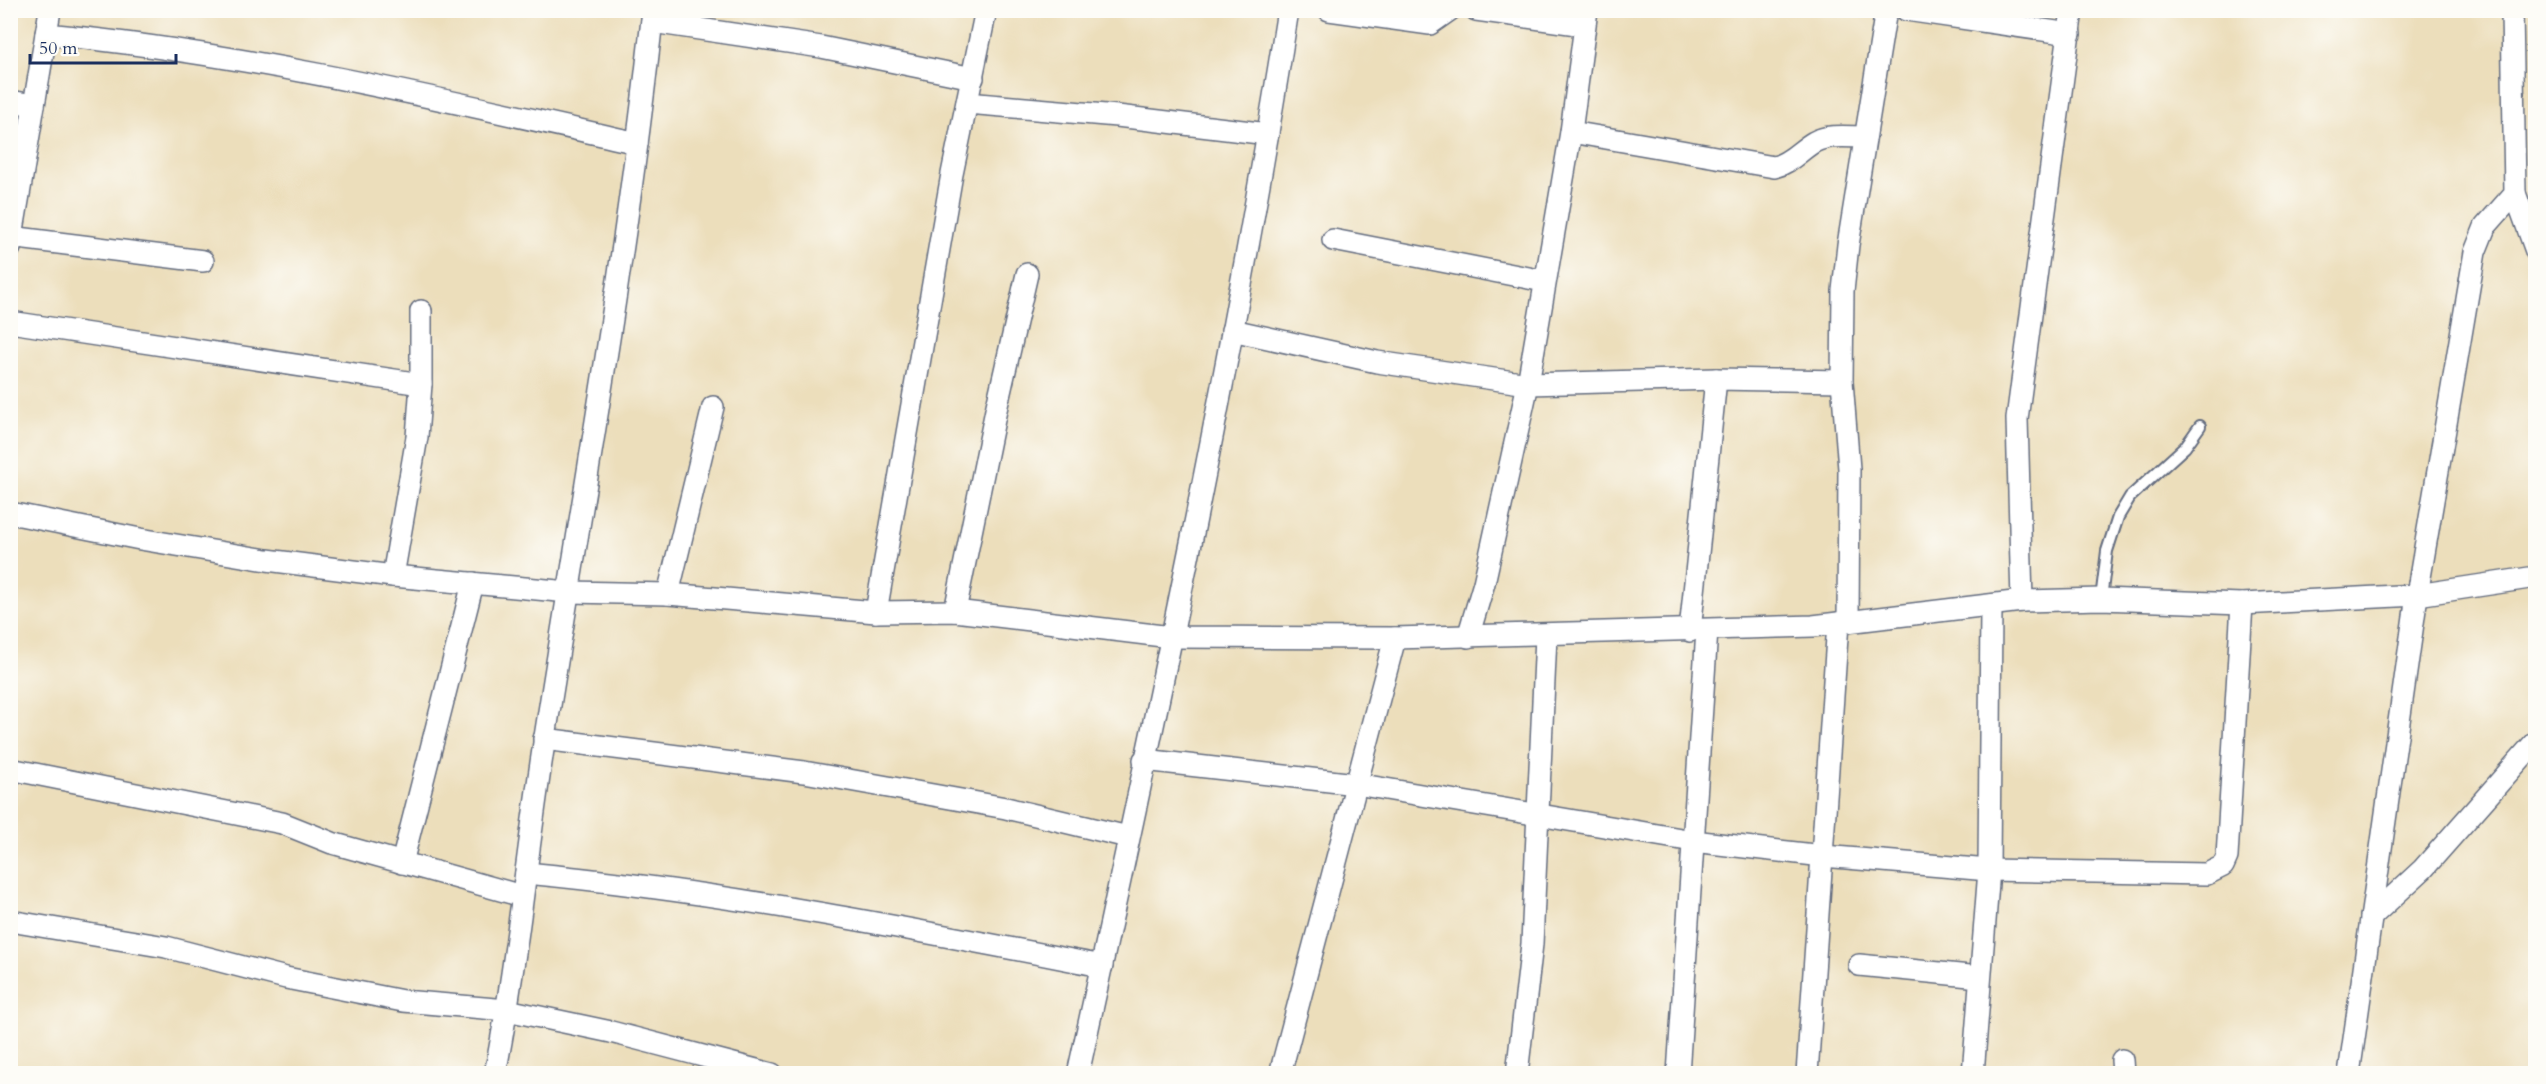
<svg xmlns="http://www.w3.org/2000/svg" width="2546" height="1084" viewBox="0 0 2546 1084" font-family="Cardo,serif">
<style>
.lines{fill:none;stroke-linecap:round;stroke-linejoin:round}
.service-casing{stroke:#646c7f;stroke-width:14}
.minor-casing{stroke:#646c7f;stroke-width:24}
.service{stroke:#fff;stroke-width:10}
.minor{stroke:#fff;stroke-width:21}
</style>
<rect width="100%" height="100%" fill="#fdfcf7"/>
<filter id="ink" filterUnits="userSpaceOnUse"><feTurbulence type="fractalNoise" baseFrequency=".0167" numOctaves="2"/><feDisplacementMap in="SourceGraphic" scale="12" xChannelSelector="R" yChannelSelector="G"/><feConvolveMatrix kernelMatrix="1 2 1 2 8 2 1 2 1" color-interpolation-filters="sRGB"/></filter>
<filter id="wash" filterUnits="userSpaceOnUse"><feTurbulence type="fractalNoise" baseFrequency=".008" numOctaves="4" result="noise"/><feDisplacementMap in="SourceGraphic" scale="24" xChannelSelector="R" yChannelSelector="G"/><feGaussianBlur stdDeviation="1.35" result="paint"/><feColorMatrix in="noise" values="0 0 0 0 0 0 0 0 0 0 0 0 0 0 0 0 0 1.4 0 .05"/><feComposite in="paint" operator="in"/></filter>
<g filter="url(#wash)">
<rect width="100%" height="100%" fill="#ecdebb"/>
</g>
<g filter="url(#ink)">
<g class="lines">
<defs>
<path id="service" d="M2101,599L2107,551L2118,517L2130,497L2185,447L2200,426"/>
<g id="minor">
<path d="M1329,10L1430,24L1450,10"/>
<path d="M1476,10L1584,25"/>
<path d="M1906,10L2070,34"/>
<path d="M652,22L821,47L973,78"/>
<path d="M46,34C246,53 441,99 637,143"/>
<path d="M10,101L34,105"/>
<path d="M967,103L1117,116L1268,134"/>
<path d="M1571,132L1774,167C1791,163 1800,150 1814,142C1829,134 1848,137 1865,137"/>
<path d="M2515,193L2536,251"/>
<path d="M10,237L203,261"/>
<path d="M1333,240L1544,281"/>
<path d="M10,248L50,10"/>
<path d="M10,322L421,384"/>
<path d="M1232,330L1377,362L1528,384L1716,379L1842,381"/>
<path d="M10,513L140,539L267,560L393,576L569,592L668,594L876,612L955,611L1171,637L1395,638L1813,626L2022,601L2101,599L2242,604L2417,595L2536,577"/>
<path d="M393,576L417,437L421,384V311"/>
<path d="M668,594L713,407"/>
<path d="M2022,601L2017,419L2072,10"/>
<path d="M955,611L996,410L1027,274"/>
<path d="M876,612L952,174L986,10"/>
<path d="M1848,622L1849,469L1842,381L1843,291L1848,245L1886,10"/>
<path d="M1690,631L1716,379"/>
<path d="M1468,637L1484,583L1528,384L1571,132L1587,10"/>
<path d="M544,739L804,772L1006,808L1128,837"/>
<path d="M1144,760L1356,784L1693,841L1823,856L1989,870L2207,874L2223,866L2227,857L2242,604"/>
<path d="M10,769L282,823L332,843L522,896"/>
<path d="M402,863L473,583"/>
<path d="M526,873C720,891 911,929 1102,966"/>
<path d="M2371,917L2423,869L2536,741"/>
<path d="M10,921L166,947L286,978L403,1001L507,1010L611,1032L772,1074"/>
<path d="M1859,965L1980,977"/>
<path d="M2122,1060L2123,1074"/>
<path d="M495,1074C517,962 527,849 545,737C583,495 627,254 653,10"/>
<path d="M1078,1074C1155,721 1232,367 1288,10"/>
<path d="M1280,1074L1395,638"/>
<path d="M1517,1074L1532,944L1546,636"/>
<path d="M1678,1074L1707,630"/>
<path d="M1807,1074L1838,623"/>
<path d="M1973,1074L1989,870L1991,605"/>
<path d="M2349,1074L2417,595L2475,252L2485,227L2515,193L2512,10"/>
</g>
</defs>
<use href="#service" class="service-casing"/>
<use href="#minor" class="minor-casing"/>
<use href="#service" class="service"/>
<use href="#minor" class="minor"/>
</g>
</g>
<rect width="2546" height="1084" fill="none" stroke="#fdfcf7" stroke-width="36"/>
<path d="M30 54v9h146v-9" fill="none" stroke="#1b2f5e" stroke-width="3"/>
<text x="39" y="54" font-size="18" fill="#1b2f5e" stroke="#fdfcf7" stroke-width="4.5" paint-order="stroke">50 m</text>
</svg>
